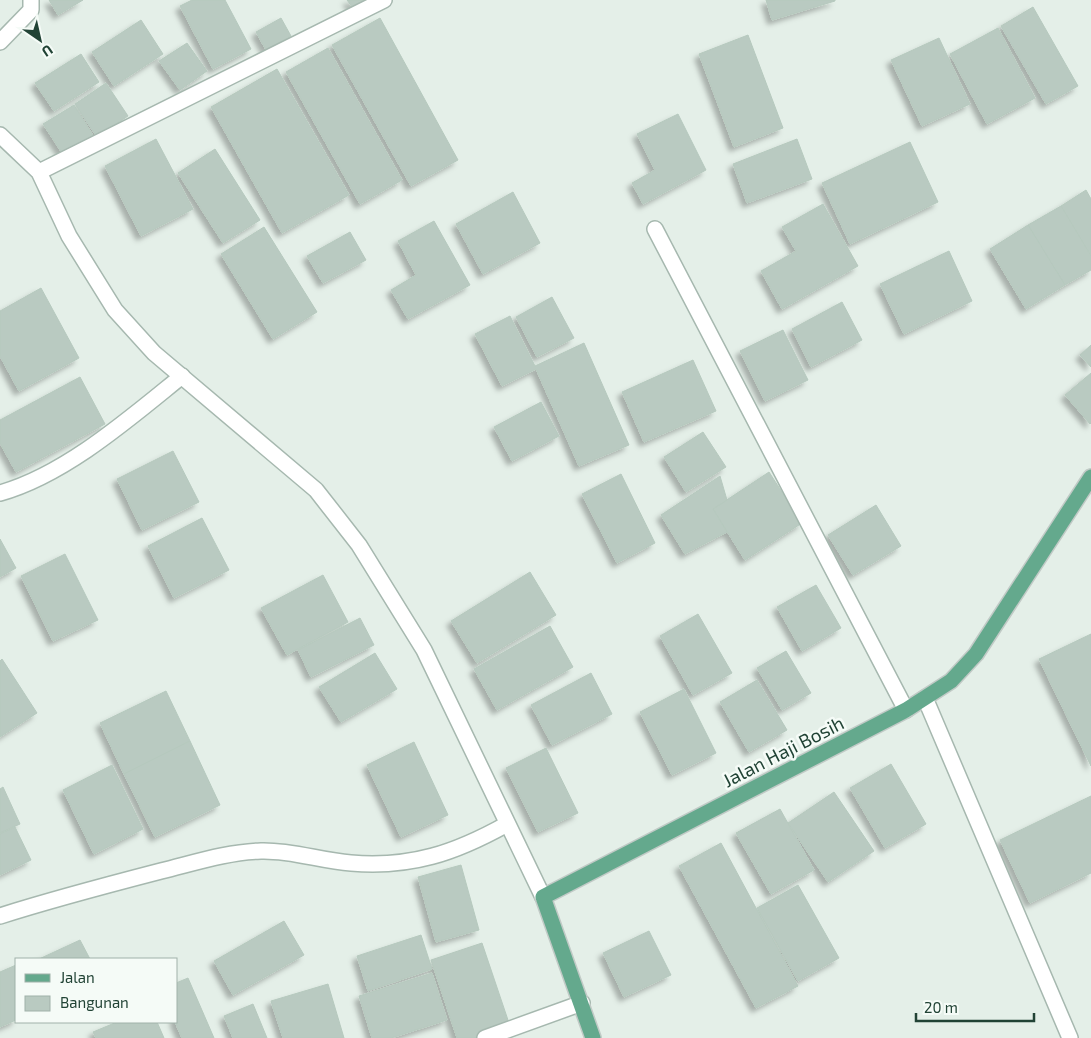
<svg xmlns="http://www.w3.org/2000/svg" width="1091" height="1038" viewBox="0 0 1091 1038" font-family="'Exo 2',sans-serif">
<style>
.building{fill:#b9cac1;stroke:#b6c9be;filter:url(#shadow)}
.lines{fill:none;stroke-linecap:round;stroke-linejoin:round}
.minor-casing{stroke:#a6b8af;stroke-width:18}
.major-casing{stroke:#c1cac6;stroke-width:18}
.minor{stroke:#fff;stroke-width:15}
.major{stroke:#64a98d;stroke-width:15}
.labels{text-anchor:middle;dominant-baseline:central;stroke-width:5;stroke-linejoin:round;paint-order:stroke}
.street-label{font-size:19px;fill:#214335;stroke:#f5fbf7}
</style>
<defs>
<filter id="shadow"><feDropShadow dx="-4.5" dy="4.5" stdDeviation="2.5" flood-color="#0004"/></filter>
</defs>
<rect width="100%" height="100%" fill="#e4efe8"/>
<g class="building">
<path d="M49,0H83L58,15Z"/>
<path d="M192,0H225L251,49L213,69L180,6Z"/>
<path d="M347,0H364L352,7Z"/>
<path d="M766,0H835V1L772,20Z"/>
<path d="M1033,7L1078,86L1046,104L1001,26Z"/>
<path d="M281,18L291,36L266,50L256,32Z"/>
<path d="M380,18L458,160L411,186L332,45Z"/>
<path d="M141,20L163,54L114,86L92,52Z"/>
<path d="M998,28L1035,98L987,124L950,54Z"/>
<path d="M748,35L783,128L734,147L699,54Z"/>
<path d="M939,38L970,104L922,126L891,60Z"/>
<path d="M187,43L207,71L180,90L159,61Z"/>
<path d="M328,48L402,180L360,204L286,72Z"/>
<path d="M81,54L99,82L54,111L35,83Z"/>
<path d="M277,69L349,195L282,233L211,107Z"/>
<path d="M106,83L128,116L97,137L75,104Z"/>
<path d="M74,105L94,137L64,156L43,124Z"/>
<path d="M678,114L706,170L643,204L632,183L655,170L637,134Z"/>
<path d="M156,139L193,209L141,236L105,166Z"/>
<path d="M797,139L812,179L747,203L733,164Z"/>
<path d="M910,142L938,202L850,244L822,183Z"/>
<path d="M215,149L260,220L223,243L178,173Z"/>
<path d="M1086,190L1091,199V256L1061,206Z"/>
<path d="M513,192L540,243L483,274L456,224Z"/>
<path d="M823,204L858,266L782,309L761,271L796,251L782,227Z"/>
<path d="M1061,206L1091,256V270L1065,285L1028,225Z"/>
<path d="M434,221L470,285L408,319L391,290L416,275L398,241Z"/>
<path d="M1028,225L1065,285L1026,309L990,249Z"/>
<path d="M264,227L317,312L273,339L221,254Z"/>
<path d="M350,232L366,260L323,283L307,256Z"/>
<path d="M949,251L972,301L904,334L880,284Z"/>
<path d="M41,288L79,358L19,391L0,356V311Z"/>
<path d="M552,297L574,338L537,357L516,317Z"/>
<path d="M842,302L862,340L811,367L792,329Z"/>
<path d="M510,316L535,366L584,343L629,445L579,466L536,369L502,386L475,334Z"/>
<path d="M783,330L808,380L765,401L740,351Z"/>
<path d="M1091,345V367L1080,355Z"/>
<path d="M693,360L716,411L644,442L622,392Z"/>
<path d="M1091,373V423L1090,424L1065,395Z"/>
<path d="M80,377L105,424L16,472L0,443V420Z"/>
<path d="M541,402L559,436L512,461L494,427Z"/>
<path d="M703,432L726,467L686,492L664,457Z"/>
<path d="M173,451L199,502L142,530L117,479Z"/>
<path d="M769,472L802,523L745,560L713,509Z"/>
<path d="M621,474L655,543L617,563L582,494Z"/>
<path d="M720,476L727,500L713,509L727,532L685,554L661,515Z"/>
<path d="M876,505L901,546L853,575L828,535Z"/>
<path d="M202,518L229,570L174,598L148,546Z"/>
<path d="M0,539L16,568L0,577Z"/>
<path d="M65,554L98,620L53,641L21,576Z"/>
<path d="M530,572L556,615L477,663L451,621Z"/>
<path d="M323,575L348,622L287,655L261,608Z"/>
<path d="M816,585L841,628L802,651L777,607Z"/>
<path d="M698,614L732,673L693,695L660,636Z"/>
<path d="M360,618L374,645L311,677L298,650Z"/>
<path d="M550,626L573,667L497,710L474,669Z"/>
<path d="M1091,634V766L1039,659Z"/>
<path d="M786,651L811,693L782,710L757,668Z"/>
<path d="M375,653L397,689L341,722L319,687Z"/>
<path d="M2,659L37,713L0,737V661Z"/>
<path d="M591,673L612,714L552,745L531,705Z"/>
<path d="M757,680L787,730L749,752L720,702Z"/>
<path d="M684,689L716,753L672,775L640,712Z"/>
<path d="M166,691L190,741L124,774L100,723Z"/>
<path d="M190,741L220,805L155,837L124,774Z"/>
<path d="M414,742L448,815L401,837L367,765Z"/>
<path d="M546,748L578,813L538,832L506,768Z"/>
<path d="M891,764L926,824L885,848L850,788Z"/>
<path d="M112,765L143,829L94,854L63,790Z"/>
<path d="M3,787L20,824L0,833V789Z"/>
<path d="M834,792L874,851L828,882L788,823Z"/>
<path d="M1091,796V873L1030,903L1000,840Z"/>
<path d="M780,809L814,870L771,894L736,833Z"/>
<path d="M15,827L31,860L0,875V834Z"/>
<path d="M721,843L798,986L756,1008L679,866Z"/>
<path d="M461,865L479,930L436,942L418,877Z"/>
<path d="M798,885L839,958L798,981L757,908Z"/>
<path d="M284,921L304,955L233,995L214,961Z"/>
<path d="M649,931L671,975L624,997L603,953Z"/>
<path d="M421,935L432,969L368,991L357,956Z"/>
<path d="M80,940L90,959H39Z"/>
<path d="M482,943L510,1026L474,1038H457L431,960Z"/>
<path d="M16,965V1020L0,1027V972Z"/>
<path d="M432,973L447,1020L391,1038H372L359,996Z"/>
<path d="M188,978L214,1038H182L175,1022L176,983Z"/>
<path d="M328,984L344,1038H283L271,1001Z"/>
<path d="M253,1004L267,1038H233L224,1016Z"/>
<path d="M117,1022H157L164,1038H96L93,1032Z"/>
</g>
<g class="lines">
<defs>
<g id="minor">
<path d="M0,42L31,10V0"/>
<path d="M0,135L39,172L69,236L115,310L154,353L316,490L359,545L424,650L543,897"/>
<path d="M39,172L384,0"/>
<path d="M655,229L906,710"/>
<path d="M0,493C65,475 130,418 182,376"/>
<path d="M925,698L1070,1038"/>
<path d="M0,916C53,899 107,885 161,871C194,863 227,852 261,851C292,850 321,861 351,863C411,868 455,853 507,824"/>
<path d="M485,1038L582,1003"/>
</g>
<path id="major" d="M593,1038L543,897L906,710L951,681L976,654L1091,477"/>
</defs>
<use href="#minor" class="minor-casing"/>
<use href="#major" class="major-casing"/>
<use href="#minor" class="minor"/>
<use href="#major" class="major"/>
</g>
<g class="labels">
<g class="street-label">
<text transform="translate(783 751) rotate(-27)">Jalan Haji Bosih</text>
</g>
</g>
<rect x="15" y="958" width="162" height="65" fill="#f5fbf7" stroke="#a0b1a9"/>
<rect x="25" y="974" width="25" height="8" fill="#64a98d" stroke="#a0b1a9"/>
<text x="60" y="983" font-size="15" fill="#214335">Jalan</text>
<rect x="25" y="996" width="25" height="15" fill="#b9cac1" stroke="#a0b1a9"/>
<text x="60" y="1008" font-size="15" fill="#214335">Bangunan</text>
<g transform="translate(40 40) rotate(146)" stroke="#f5fbf7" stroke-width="4" paint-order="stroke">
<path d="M0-4L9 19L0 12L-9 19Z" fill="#214335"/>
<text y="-8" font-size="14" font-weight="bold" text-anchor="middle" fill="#214335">U</text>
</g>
<path d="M916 1013v8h118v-8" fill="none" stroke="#214335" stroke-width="2.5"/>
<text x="924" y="1013" font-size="15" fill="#214335" stroke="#f5fbf7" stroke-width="4" paint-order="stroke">20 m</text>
</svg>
